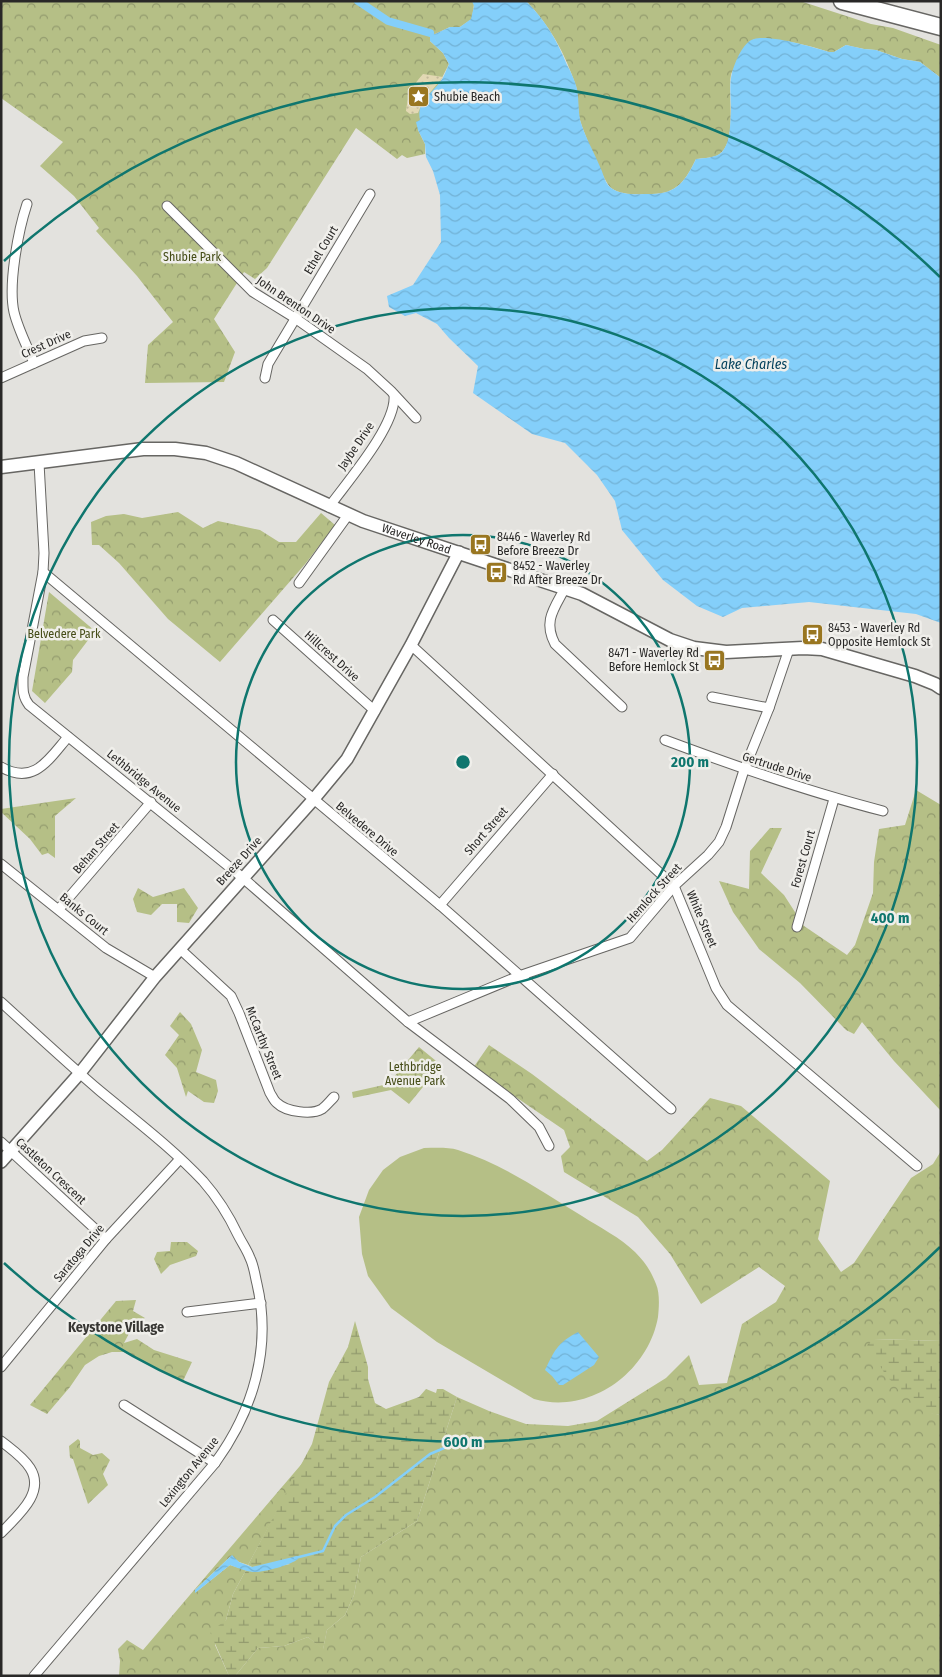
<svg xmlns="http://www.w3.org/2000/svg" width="942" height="1677" viewBox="0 0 942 1677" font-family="'Fira Sans Condensed',sans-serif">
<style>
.grass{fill:#b5bf86}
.forest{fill:url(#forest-crowns)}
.wetland{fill:url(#wetland-marsh)}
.sand{fill:url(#sand-dots)}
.water{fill:url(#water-waves)}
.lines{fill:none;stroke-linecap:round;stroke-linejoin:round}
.stream{stroke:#84cffa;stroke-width:2.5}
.canal{stroke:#84cffa;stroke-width:8}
.minor-casing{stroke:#676663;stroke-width:11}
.tertiary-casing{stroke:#676663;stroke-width:14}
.secondary-casing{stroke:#676663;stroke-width:15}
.motorway-casing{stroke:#676663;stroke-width:19}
.minor{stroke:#fff;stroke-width:9}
.tertiary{stroke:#fff;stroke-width:11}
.secondary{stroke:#fff;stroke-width:12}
.motorway{stroke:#fff;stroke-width:16}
.ring{fill:none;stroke:#0f766e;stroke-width:2.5}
.labels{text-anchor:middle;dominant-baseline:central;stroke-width:5;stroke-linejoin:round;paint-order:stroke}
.poi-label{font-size:12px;fill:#292827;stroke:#f0efeb;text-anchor:start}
.street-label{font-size:12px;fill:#292827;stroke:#f0efeb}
.park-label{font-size:12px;fill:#454c17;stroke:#f0efeb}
.water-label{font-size:14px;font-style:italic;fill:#003f5b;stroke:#f0efeb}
.neighbourhood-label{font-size:14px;font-weight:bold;fill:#373633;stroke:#f0efeb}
.centre{fill:#0f766e;stroke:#f0efeb;stroke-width:2.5}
.ring-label{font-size:15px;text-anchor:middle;font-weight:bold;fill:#0f766e;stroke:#f0efeb;stroke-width:5;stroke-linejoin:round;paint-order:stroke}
</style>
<defs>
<pattern id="forest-crowns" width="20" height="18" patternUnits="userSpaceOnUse" patternTransform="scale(1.25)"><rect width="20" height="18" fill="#b5bf86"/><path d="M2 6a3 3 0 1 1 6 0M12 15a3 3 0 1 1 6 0" fill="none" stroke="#939b6e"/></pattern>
<pattern id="wetland-marsh" width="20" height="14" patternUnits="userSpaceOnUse" patternTransform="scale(1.25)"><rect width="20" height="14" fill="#b5bf86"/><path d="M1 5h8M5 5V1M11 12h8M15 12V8" fill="none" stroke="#939b6e"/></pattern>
<pattern id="sand-dots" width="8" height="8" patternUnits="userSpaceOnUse" patternTransform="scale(1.25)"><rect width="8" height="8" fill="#e2d8b3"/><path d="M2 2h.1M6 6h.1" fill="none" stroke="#c2b99a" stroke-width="1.8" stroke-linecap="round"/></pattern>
<pattern id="water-waves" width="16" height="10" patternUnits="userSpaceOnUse" patternTransform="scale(1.25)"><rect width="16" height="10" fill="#84cffa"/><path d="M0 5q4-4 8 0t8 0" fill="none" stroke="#72b2d6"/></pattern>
</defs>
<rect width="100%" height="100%" fill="#e3e2de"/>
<path class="grass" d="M424,1148C435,1148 448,1147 458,1150C503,1164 542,1192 582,1216C599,1227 621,1238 635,1252C645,1262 651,1271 656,1284C660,1293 659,1307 658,1317C648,1373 589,1415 534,1399L437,1342L391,1308L368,1276L362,1254L359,1217L369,1190L383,1170L400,1157Z"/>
<g class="forest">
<path d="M1,1H472L474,4L472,19L460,27H450L435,34L430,33V41L443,53L449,64L418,125V130L425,144V154L407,158L402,155L397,159L356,128L267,268L255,279L244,272L214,319L235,352L224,382L145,383L148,345L173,322L137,276L96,231L99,228L74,196L40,166L63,142L1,98Z"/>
<path d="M526,1H800L871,24L893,28L941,45V78L920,62L902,59L876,50L864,49L846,45L834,52H829C805,44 780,38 754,39C749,47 733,67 731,75C727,94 739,147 716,156C710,158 702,158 696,159C686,180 677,194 652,194C639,194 622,196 611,188C604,183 583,131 580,120C577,109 579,97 576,86C565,54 550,25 526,1Z"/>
<path d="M178,512L203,528L218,521L260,530L279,542H296L321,513L335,525L306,563L220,662L168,619L119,563L99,545H92L91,522L106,516L124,514L142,518Z"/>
<path d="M49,592L95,631L73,660L72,672L45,703L32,691Z"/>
<path d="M916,790L941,805V1111L894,1061L862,1022L854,1034L846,1030L800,983L759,949L733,912L719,881L749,889L750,851L770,828H782L761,873L784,895L804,926L847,955L855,945L873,893L874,862L879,829L905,825Z"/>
<path d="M76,798L55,816V858L48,853L42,855L30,839L1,812V809Z"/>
<path d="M138,888L153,897L184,888L198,908L189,923L177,922V904H162L151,915L137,912L133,899Z"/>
<path d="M180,1012L191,1024L202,1050L196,1072L216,1080L218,1091L214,1103L204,1102L188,1091L186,1097L177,1068L165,1055L179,1035L170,1026Z"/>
<path d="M489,1045L532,1074L647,1161L662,1150L710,1098L741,1106L830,1181L818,1239L841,1272L854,1263L911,1178L933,1164L941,1151V1341L874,1339L926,1412L941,1415V1676H235L258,1648L284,1646L308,1637L323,1649L327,1630L345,1615L354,1595L361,1557L417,1521L457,1397L489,1411L526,1424L568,1426L597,1421L666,1378L689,1355L699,1385L727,1383L742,1324L776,1302L785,1286L759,1267L701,1304L670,1254L638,1217L564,1172L561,1156L570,1147L564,1130L473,1068Z"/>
<path d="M419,1047L441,1065L409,1104L391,1090L353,1098L352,1092L388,1084Z"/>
<path d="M171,1242H187L198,1251L196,1256L170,1265L161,1274L154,1259L157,1252L170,1251Z"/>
<path d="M136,1300L133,1311L145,1318L134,1324L124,1343L137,1339L154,1350L192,1362L183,1381L124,1352H112L99,1356L85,1365L70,1387L47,1414L30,1405L116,1301Z"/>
<path d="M78,1439L80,1441V1448L93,1455L102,1453L110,1460L103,1474L108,1485L88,1504L73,1459L70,1458L69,1446Z"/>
<path d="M305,1460L248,1565L239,1562L231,1556L195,1590L196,1592L230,1565L246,1570L233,1594L226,1620L215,1645L229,1676H119L120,1661L118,1649L127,1640L143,1650Z"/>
</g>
<g class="wetland">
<path d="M355,1321L368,1367V1379L375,1403L386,1409L419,1397L426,1389L436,1393L437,1389H443L457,1397L417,1521L361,1557L354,1595L345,1615L327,1630L323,1650L308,1637L284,1646L258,1648L235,1676H229L210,1632L226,1620L233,1594L246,1570L255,1572L290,1564L252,1567L248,1565L312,1444L329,1382L348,1347Z"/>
<path d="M874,1339L941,1341V1415L926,1413L887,1377L867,1345Z"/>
</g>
<path class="sand" d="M423,74L443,77L423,101L418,113L410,114L406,111C409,91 411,88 423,74Z"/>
<g class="water">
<path d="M472,1H526C545,20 557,40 567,65C571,72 575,81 577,89C579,99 578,110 580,120C585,137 594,152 601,169C604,176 605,183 611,188C622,196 639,194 652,194C677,194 686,180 696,159C704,158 716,158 722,152C731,142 730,123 731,111C731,99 729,84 732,73C735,62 743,42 754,39C769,34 814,47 829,52H834L846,45L864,49L876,50L902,59L920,62L941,78V623L916,614L809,602L742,608L723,617L697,606L663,580L622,530L615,501L597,475L565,443L532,434L473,393L478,366L449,338L437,324L416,313L405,316L389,307L387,296L413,285L441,242L440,195L433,171L426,157L425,144L418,130L416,122L420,120C416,103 431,94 440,82C444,77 446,70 449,64L443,53L430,41V33L435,34L450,27H460L471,19L474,6Z"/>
<path d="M578,1332L599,1357L594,1365L563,1385H559L552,1376L545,1370C555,1350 557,1343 578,1332Z"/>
<path d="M232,1555L239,1562L252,1567L297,1556L298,1559C291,1565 262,1573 253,1572C245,1571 238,1568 230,1565L195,1593V1590Z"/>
</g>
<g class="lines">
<path class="stream" d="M295,1558L323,1551L335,1526L346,1515L375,1497L430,1454L456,1443L477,1439"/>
<path class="canal" d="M358,1L388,21L430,33"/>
<defs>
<g id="minor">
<path d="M27,204C18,231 8,285 14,312C18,329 27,346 34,363"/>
<path d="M167,206L253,292L295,318L367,369L391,391L416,418"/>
<path d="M1,378L84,341L102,338"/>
<path d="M265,378L268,364L370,194"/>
<path d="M39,463L44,553L43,572L23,677C23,688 22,696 29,705L243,878L408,1022L510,1099L539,1127L549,1146"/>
<path d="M329,507C347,482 397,425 394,395"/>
<path d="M43,572L440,905L671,1109"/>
<path d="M299,583L348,515"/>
<path d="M565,588C554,609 543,621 555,644L622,707"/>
<path d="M273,620L375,711"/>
<path d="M411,645L674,886L716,988L727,1005L917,1166"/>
<path d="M712,697L769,708"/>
<path d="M665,740C737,767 809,792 883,811"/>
<path d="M1,767C34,786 49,759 68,737"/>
<path d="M1,864L106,948L155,977"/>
<path d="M440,905L553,774"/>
<path d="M59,909L151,802"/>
<path d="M797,927L834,799"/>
<path d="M180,949L231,996L239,1013L270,1093C272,1096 274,1101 277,1103C286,1112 312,1115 322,1109C326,1106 330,1101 334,1097"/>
<path d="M1,1002C34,1032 66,1062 100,1091C135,1120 172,1148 203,1181C217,1197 229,1216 238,1235C242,1243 247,1250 250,1258C254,1266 255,1276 257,1284C272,1348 253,1411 215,1463L34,1676"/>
<path d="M408,1022L519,976L630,938L674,886L708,855L719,842L726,827L744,770L769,708L789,649"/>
<path d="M1,1142L106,1239"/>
<path d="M187,1312L261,1303"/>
<path d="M1,1367L106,1239L180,1159"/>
<path d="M124,1405L215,1463"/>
<path d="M1,1441C11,1449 23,1457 30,1468C46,1493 17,1516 1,1533"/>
</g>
<path id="tertiary" d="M1,1162L80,1073L155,977L313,800L347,759L411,645L459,552"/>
<g id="secondary">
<path id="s1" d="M1,467L143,449H175L206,453L236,463L363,521L582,594L670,640L694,648L726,652L803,648L822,649L915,676L935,684L941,688"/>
</g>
<path id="motorway" d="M842,1L941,27"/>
</defs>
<use href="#minor" class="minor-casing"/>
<use href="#tertiary" class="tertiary-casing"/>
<use href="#secondary" class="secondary-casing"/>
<use href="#motorway" class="motorway-casing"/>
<use href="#minor" class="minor"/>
<use href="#tertiary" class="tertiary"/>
<use href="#secondary" class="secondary"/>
<use href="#motorway" class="motorway"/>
</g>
<g class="ring">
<circle cx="463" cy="762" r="227"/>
<circle cx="463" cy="762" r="454"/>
<path d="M940 1247A680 680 0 0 1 4 1263M4 261A680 680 0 0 1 940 277"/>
</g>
<defs>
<symbol id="sight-square" viewBox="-11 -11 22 22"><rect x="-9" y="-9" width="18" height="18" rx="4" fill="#997620" stroke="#f0efeb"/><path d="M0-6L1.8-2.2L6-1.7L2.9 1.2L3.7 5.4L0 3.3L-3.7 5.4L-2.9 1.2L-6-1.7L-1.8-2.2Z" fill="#fff"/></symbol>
<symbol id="bus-square" viewBox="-11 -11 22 22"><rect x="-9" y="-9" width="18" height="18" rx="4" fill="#997620" stroke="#f0efeb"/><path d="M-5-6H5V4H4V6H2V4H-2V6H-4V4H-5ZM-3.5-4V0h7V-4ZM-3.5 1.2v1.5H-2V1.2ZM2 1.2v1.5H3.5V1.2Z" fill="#fff"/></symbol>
</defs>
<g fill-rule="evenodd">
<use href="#sight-square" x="406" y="84" width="25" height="25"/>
<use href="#bus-square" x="468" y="532" width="25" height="25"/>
<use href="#bus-square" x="484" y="560" width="25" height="25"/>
<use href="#bus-square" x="800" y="622" width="25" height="25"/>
<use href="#bus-square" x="702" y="648" width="25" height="25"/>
</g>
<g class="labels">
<g class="poi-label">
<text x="434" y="97">Shubie Beach</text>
<text x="497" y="537">8446 - Waverley Rd<tspan x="497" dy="14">Before Breeze Dr</tspan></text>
<text x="513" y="566">8452 - Waverley<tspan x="513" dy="14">Rd After Breeze Dr</tspan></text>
<text x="828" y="628">8453 - Waverley Rd<tspan x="828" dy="14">Opposite Hemlock St</tspan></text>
<text x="699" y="653" text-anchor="end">8471 - Waverley Rd<tspan x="699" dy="14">Before Hemlock St</tspan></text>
</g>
<g class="street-label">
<text transform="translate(321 250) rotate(-59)">Ethel Court</text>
<text transform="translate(296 305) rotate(34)">John Brenton Drive</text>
<text transform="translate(46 344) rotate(-24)">Crest Drive</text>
<text transform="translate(356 446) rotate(-56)">Jaybe Drive</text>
<text stroke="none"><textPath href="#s1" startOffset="434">Waverley Road</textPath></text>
<text transform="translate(332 656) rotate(42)">Hillcrest Drive</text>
<text transform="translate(777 767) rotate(18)">Gertrude Drive</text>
<text transform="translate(144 781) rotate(39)">Lethbridge Avenue</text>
<text transform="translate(367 829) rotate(40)">Belvedere Drive</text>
<text transform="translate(486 831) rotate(-49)">Short Street</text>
<text transform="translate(96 848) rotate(-49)">Behan Street</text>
<text transform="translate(803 859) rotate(-74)">Forest Court</text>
<text transform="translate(239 861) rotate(-48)">Breeze Drive</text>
<text transform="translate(654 893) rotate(-48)">Hemlock Street</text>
<text transform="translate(84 914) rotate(39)">Banks Court</text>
<text transform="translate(702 919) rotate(67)">White Street</text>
<text transform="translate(264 1043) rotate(68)">McCarthy Street</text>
<text transform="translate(51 1171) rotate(43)">Castleton Crescent</text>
<text transform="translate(79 1253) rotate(-50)">Saratoga Drive</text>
<text transform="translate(189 1472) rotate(-51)">Lexington Avenue</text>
</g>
<g class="park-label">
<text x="192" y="257">Shubie Park</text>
<text x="64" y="634">Belvedere Park</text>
<text x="415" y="1067">Lethbridge<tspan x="415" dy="14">Avenue Park</tspan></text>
</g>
<g class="water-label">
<text x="751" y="364">Lake Charles</text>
</g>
<g class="neighbourhood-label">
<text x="116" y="1327">Keystone Village</text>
</g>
</g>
<circle cx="463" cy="762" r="8" class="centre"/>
<g class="ring-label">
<text x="690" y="767">200 m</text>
<text x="890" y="923">400 m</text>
<text x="463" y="1447">600 m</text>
</g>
<rect width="942" height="1677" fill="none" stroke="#292827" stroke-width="5"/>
</svg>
